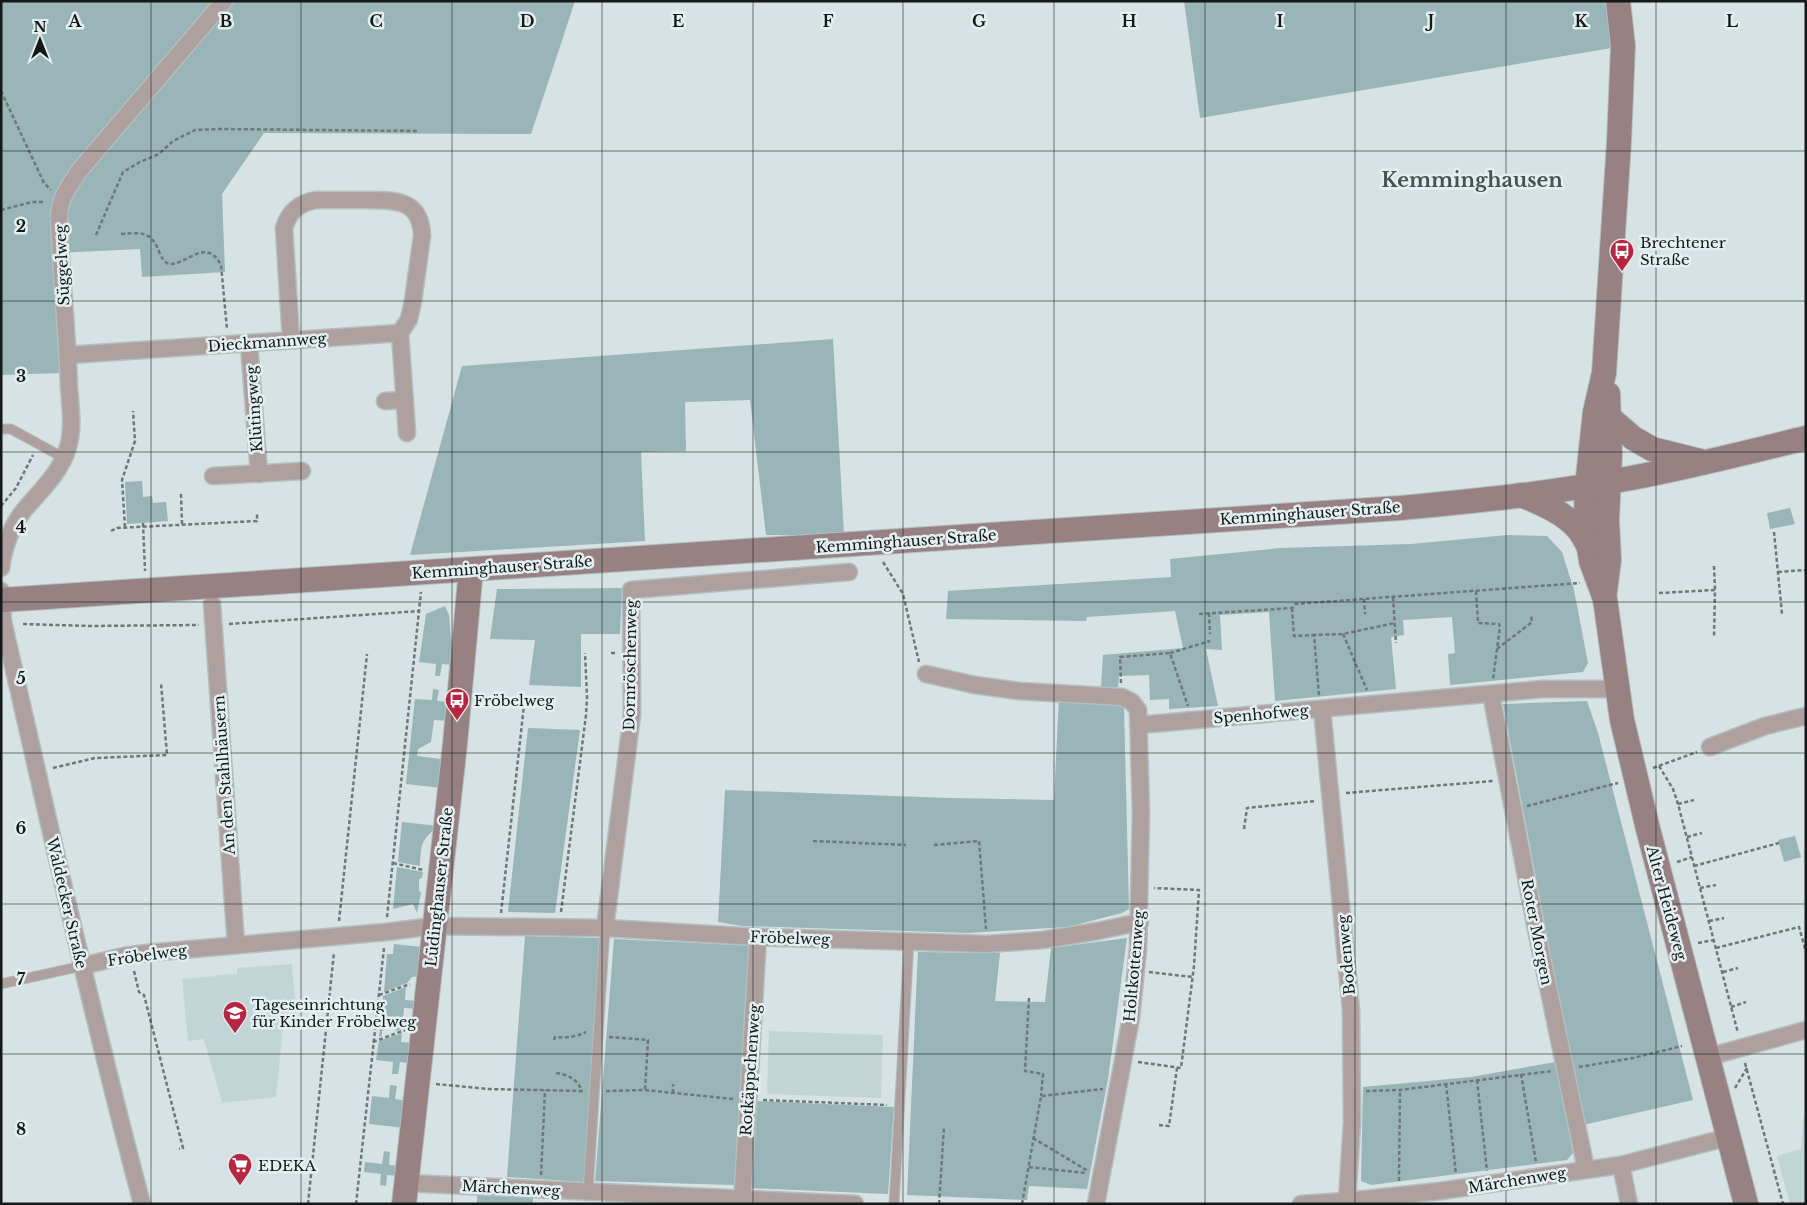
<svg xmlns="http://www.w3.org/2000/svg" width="1807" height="1205" viewBox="0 0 1807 1205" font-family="'Libre Baskerville',serif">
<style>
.built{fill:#c1d5d7}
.green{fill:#99b5b7}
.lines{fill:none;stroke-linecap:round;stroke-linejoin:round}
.lane-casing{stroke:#b3bebe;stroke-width:11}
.street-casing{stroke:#b3bebe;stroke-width:19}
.secondary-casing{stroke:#b3bebe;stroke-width:26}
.path{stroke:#707778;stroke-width:2.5;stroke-dasharray:4 2.5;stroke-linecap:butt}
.lane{stroke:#afa0a0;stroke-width:9}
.street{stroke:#afa0a0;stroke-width:16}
.secondary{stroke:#978182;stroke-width:24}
.grid{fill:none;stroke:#141818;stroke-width:1;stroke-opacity:0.55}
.labels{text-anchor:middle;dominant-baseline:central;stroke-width:5;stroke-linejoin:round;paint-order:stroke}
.poi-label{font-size:15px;fill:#141818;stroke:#e3eff0;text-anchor:start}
.street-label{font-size:15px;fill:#141818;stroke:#e3eff0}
.district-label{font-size:20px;font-weight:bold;fill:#485253;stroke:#e3eff0}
.grid-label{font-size:16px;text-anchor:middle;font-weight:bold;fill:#141818;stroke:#e3eff0;stroke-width:5;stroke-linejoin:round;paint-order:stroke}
</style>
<rect width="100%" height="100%" fill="#d6e2e3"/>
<g class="built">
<path d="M292,964L297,1027L283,1028L276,1097L222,1103L204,1039L188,1041L182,979L216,976V975L237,974V968Z"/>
<path d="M769,1031L883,1035L881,1098L767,1094Z"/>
<path d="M1806,1117V1204H1790L1777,1156L1801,1149L1803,1118Z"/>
</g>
<g class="green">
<path d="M1,1H575L531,134L264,133L222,194L225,272L142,277L140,249L57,253L60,373L1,375Z"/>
<path d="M1184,1H1618L1623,46L1200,118Z"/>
<path d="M833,339L844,535H766L750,400L685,402L686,451L641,452L645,541L410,555L462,366Z"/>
<path d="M142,481L143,497L152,496L153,503L166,502L168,521L127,524L125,482Z"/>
<path d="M1790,508L1795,524L1770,529L1767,513Z"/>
<path d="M1508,535L1547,536L1562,552L1574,590L1588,663L1583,672L1450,685L1448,654L1455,653L1452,617L1403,620L1404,635L1391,637L1396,689L1275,701L1269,612L1220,615L1222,650L1206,649L1218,706L1169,709V699L1150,700L1149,675L1119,676L1118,687H1101L1103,655L1183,648L1175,611L1087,617L1086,621L946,619L948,591L1171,577L1170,559L1281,548L1411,544Z"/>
<path d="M622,588L620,634H581V687L529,685L535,640L490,639L497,589Z"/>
<path d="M445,606L449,615L453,665L442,664L440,676H435L436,664L419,662L426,614Z"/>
<path d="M433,689L439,690L437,701L452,702L449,721L434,720L431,742L418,749L417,756L441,759L442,754L445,755L442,788L406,784L415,699L432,700Z"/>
<path d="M1059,698L1111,701L1124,707L1129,909L1122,913L1068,927L968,933L742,926L718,922L725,790L949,798L1054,800Z"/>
<path d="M1587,701L1598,733L1693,1100L1583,1125L1503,704Z"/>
<path d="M528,728L580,730L555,913L508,912Z"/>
<path d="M402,822L438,826C421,841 421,843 420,866L398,862Z"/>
<path d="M1795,836L1801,857L1784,862L1778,840Z"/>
<path d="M397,867L423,872L422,878L419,879V891L421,892L417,913L413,904L393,909Z"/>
<path d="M525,936L600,938L584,1182L507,1177Z"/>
<path d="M1127,938L1108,1079L1087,1189L1029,1186L1027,1200L907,1195L918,952L1000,953L995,1001L1045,1002L1051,948Z"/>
<path d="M614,939L757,946L734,1185L595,1181Z"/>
<path d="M394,944L422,947L421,976L412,977L407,983L384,992L387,954H393Z"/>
<path d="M406,987L405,1000L419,1001L418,1009L404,1008L402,1029L396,1031L393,1027L382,1031V1036L379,1037L383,996Z"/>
<path d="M402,1033L401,1042L415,1043L412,1064L400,1062L398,1074H392L393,1062L376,1060L379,1041Z"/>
<path d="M1555,1062L1573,1153L1567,1160L1371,1185L1361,1181L1363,1087L1471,1077Z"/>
<path d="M390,1085L397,1086L395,1099L408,1101L405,1128L369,1124L372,1096L389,1098Z"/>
<path d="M755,1101L894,1107L888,1194L749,1188Z"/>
<path d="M384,1151L390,1152L389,1165L401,1166L400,1176L387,1175L386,1186L380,1185L381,1174L364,1172L365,1162L382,1164Z"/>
<path d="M477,1195L533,1197V1204H477Z"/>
</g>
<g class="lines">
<defs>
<g id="lane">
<path d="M1,429H11L64,458"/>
<path d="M1,984L82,966"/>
<path d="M588,1192L605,928"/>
<path d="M894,1204L909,941"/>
</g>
<g id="street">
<path d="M400,333L407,433"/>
<path d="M291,340L284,228C289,211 299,203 316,200C332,200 347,200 363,200C393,200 421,198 422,236L413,301L409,319L400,333"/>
<path d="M249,344L259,474"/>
<path d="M68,355L400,333"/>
<path d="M385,401L405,400"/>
<path d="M213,476L302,471"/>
<path d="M1,568C4,546 11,526 25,509C42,489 61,472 68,447C74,428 70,405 69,386C67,330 61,274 59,218C59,199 69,186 79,171L224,1"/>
<path d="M1,591L3,621C47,816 91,1011 142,1204"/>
<path d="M212,604L236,945"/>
<path d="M926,674L975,685L1019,691L1122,697L1132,702L1138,710L1141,813L1138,949L1131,1018L1096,1204"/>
<path d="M1491,694L1537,934L1586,1169"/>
<path d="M1322,709L1351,1010L1352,1122L1347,1201"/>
<path d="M1139,725L1543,689H1616"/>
<path d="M1710,747L1765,726L1806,716"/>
<path d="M605,928L632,714L631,590L849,572"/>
<path d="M82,966L124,956L147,953L386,932L434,926L605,928L758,937L987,944L1043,940L1098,931L1140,922"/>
<path d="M1708,1057L1806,1030"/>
<path d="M1621,1165L1629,1204"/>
<path d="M406,1183L855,1204"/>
<path d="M742,1204L758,937"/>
<path d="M1301,1204L1347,1201L1440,1191L1621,1165L1729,1137"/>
</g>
<g id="secondary">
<path d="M1618,1L1623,46L1619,142L1604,373L1595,412L1587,486L1586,513L1589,547L1591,561L1605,599L1622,720L1648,829L1746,1204"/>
<path d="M1610,418L1633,438L1652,449L1700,461"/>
<path d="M1521,495C1541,503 1565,513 1579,530C1583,535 1586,542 1589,547"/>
<path d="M1605,591L1609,560L1607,520L1610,455L1608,394"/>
<path d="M1,600L1400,508C1477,501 1555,493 1631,478C1690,467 1748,452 1806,438"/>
<path d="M404,1204L455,744L471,569"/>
</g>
</defs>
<use href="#lane" class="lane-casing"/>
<use href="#street" class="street-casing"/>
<use href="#secondary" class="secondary-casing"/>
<g class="path">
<path d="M1,91L44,183L51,190"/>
<path d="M1,210L32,202H45"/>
<path d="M121,234C144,232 152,232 160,254C162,258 164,261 167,263C183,270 205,234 221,265L227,329"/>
<path d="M96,235L123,172L140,162L159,154L173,141L195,130L220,129L417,131"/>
<path d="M181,494L182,524"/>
<path d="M1,506L16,488L33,455"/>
<path d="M143,523L145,571"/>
<path d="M125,527L122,480L135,441L133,411"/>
<path d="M111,531L117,528L257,521V512"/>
<path d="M1774,532L1782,614"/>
<path d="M883,562L903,594L919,662"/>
<path d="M1714,566L1715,590"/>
<path d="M1778,572L1806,570"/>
<path d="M1476,591L1478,623L1499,624L1500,627L1493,679"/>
<path d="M1659,593L1715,590L1714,636"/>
<path d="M1393,597L1396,643"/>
<path d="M1364,599L1365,614"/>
<path d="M1292,608L1294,636L1314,635"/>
<path d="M1209,613L1210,634"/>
<path d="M1199,614L1292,608L1295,604L1580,583"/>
<path d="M23,624L90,626L199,625"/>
<path d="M229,624L420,611"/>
<path d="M1343,634L1367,690"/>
<path d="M1497,649L1532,622L1531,615"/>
<path d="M611,653H617"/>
<path d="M1170,653L1210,641"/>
<path d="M1121,683L1120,657L1170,653L1188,706"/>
<path d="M1319,695L1314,635L1343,634L1395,623"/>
<path d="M1659,766L1673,789L1678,804L1738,1033"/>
<path d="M53,768L95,758L167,755L161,683"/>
<path d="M1653,768L1697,752"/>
<path d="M1346,793L1493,781"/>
<path d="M1678,804L1694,800"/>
<path d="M1527,806L1618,783"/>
<path d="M1244,829L1247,808L1316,801"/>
<path d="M1687,837L1702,833"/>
<path d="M813,841L906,845"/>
<path d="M934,845L979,841L986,929"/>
<path d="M1677,862L1692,857"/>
<path d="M393,863L423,870"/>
<path d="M1694,866L1779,843"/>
<path d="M1700,888L1716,885"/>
<path d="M561,912L586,715L587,697L585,653"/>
<path d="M501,913L524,705L532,706"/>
<path d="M387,917L421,592"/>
<path d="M339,921L367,654"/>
<path d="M1709,921L1724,918"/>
<path d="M1698,943L1714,940"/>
<path d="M1716,948L1799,927L1806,952"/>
<path d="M134,971L139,992L144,995L183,1148L179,1149"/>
<path d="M1149,972L1193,977"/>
<path d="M1723,972L1738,968"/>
<path d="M379,995L410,984"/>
<path d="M1029,998L1025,1071L1043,1074L1041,1096"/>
<path d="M1731,1007L1746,1002"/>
<path d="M609,1037L648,1040L645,1090"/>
<path d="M554,1040L555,1037C567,1038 575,1037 586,1032"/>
<path d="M373,1042L405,1030"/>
<path d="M1138,1062L1181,1068L1194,966L1199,890L1154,888"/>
<path d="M1745,1063L1783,1204"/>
<path d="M1579,1067L1633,1058L1682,1046"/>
<path d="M556,1073C569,1075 577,1079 582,1091"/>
<path d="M1521,1074L1536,1162"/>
<path d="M1477,1080L1487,1171"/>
<path d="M436,1084L488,1089L583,1091"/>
<path d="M1446,1084L1456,1174"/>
<path d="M1735,1088L1747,1068"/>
<path d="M606,1091L645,1090L733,1099"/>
<path d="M1366,1091L1400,1090L1552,1071"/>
<path d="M673,1093V1084"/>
<path d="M763,1100L887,1105"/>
<path d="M1159,1125L1169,1126L1177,1068"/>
<path d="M1033,1138L1088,1171"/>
<path d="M1029,1167L1086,1173"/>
<path d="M541,1175L545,1090"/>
<path d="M1399,1181L1400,1090"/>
<path d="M308,1204L334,952"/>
<path d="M356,1204L384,948"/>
<path d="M939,1204L944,1127"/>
<path d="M1022,1204L1041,1096L1103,1089"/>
</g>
<use href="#lane" class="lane"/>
<use href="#street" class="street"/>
<use href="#secondary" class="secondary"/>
</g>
<path class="grid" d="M151,1V1204M301,1V1204M452,1V1204M602,1V1204M753,1V1204M903,1V1204M1054,1V1204M1205,1V1204M1355,1V1204M1506,1V1204M1656,1V1204M1,151H1806M1,301H1806M1,452H1806M1,602H1806M1,753H1806M1,904H1806M1,1054H1806"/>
<defs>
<symbol id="bus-pin" viewBox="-11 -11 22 30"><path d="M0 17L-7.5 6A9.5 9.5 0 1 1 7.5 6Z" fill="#b72640" stroke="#e3eff0"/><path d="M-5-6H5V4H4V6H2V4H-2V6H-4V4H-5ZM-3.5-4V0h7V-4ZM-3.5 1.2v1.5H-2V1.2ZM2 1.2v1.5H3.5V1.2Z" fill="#fff"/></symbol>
<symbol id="school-pin" viewBox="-11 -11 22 30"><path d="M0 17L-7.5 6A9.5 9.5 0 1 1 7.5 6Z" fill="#b72640" stroke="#e3eff0"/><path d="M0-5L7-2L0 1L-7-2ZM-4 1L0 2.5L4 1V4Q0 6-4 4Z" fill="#fff"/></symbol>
<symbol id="supermarket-pin" viewBox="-11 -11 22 30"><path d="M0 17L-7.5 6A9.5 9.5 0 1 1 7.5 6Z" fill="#b72640" stroke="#e3eff0"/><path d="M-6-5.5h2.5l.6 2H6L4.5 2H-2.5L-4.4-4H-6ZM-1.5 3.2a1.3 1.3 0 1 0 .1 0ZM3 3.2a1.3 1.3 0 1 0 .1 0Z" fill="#fff"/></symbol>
</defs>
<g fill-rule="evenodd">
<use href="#bus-pin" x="1608" y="237" width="28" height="38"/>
<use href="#bus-pin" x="443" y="686" width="28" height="38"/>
<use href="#school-pin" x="221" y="999" width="28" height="38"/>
<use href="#supermarket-pin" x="226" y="1151" width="28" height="38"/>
</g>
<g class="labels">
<g class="poi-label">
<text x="1640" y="242">Brechtener<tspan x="1640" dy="17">Straße</tspan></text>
<text x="474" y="700">Fröbelweg</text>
<text x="252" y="1004">Tageseinrichtung<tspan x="252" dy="17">für Kinder Fröbelweg</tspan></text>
<text x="258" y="1165">EDEKA</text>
</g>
<g class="street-label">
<text transform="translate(62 265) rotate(-93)">Süggelweg</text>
<text transform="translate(267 342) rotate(-4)">Dieckmannweg</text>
<text transform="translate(254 409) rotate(-94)">Klütingweg</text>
<text transform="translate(1310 513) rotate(-4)">Kemminghauser Straße</text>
<text transform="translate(906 541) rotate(-4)">Kemminghauser Straße</text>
<text transform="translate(502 567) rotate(-4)">Kemminghauser Straße</text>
<text transform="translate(630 665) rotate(-89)">Dornröschenweg</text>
<text transform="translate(1261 714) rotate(-5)">Spenhofweg</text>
<text transform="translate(224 775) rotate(-94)">An den Stahlhäusern</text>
<text transform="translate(439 887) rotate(-84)">Lüdinghauser Straße</text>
<text transform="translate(67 903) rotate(77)">Waldecker Straße</text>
<text transform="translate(1667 903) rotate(75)">Alter Heideweg</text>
<text transform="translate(1537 932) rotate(79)">Roter Morgen</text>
<text transform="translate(790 938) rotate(2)">Fröbelweg</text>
<text transform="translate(147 955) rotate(-8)">Fröbelweg</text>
<text transform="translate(1346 955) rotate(-95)">Bodenweg</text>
<text transform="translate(1134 966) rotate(-85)">Holtkottenweg</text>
<text transform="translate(750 1070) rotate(-86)">Rotkäppchenweg</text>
<text transform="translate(1517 1180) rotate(-9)">Märchenweg</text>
<text transform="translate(511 1188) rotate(3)">Märchenweg</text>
</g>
<g class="district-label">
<text x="1472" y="180">Kemminghausen</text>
</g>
</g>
<g class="grid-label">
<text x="75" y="27">A</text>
<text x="226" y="27">B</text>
<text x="376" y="27">C</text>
<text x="527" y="27">D</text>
<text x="678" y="27">E</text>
<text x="828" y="27">F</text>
<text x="979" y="27">G</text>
<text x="1129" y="27">H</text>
<text x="1280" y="27">I</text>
<text x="1431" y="27">J</text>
<text x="1581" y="27">K</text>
<text x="1732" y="27">L</text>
<text x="21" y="232">2</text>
<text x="21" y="382">3</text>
<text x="21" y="533">4</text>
<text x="21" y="684">5</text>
<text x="21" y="834">6</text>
<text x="21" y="985">7</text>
<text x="21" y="1135">8</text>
</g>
<rect width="1807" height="1205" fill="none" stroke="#141818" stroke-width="5"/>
<g transform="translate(40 40)" stroke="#e3eff0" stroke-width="4" paint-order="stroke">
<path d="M0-4L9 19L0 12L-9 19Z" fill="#141818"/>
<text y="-8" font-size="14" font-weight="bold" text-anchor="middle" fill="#141818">N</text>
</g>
</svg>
